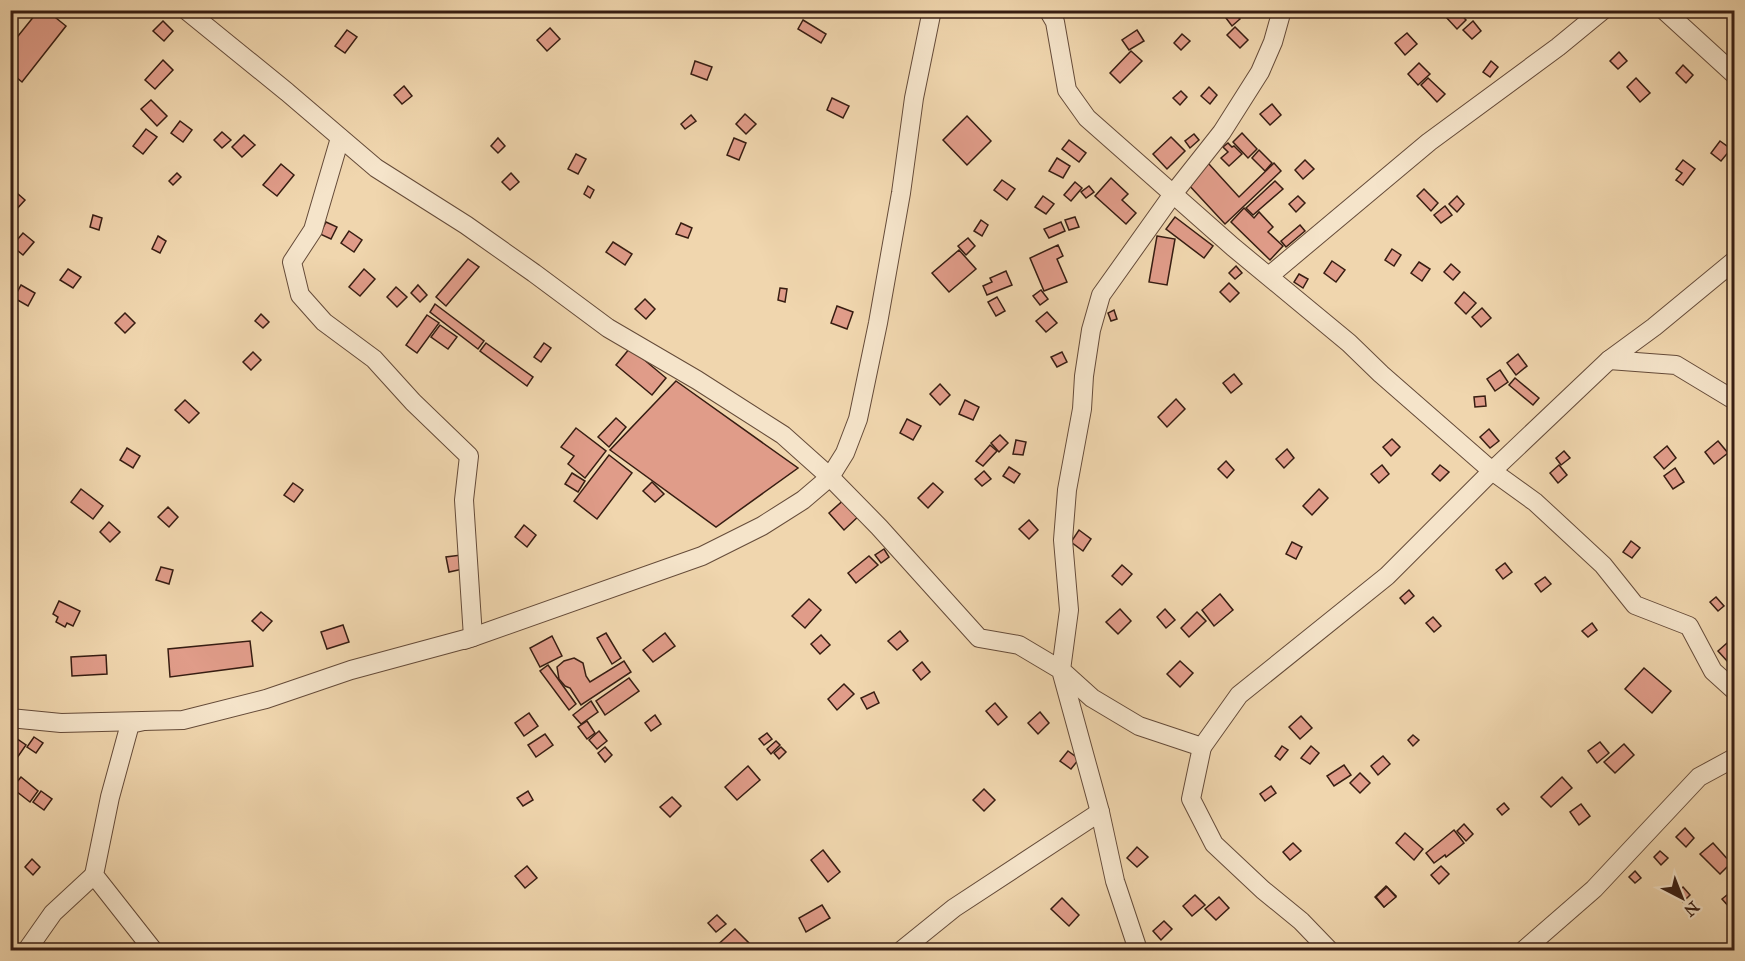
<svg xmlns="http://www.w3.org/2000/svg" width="1745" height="961" viewBox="0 0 1745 961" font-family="'IM FELL Great Primer',serif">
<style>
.building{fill:#e09c89;stroke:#371d12;stroke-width:1.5}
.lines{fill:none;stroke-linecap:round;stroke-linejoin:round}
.minor-casing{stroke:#654b39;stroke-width:20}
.minor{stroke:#f5e4ca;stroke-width:18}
</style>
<rect width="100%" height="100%" fill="#f0d6ae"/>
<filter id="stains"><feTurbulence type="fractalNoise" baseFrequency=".00333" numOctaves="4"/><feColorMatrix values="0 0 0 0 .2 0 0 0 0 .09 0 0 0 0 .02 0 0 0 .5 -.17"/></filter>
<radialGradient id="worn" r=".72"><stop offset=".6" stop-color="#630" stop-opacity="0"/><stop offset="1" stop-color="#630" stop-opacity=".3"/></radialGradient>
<g class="building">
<path d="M39,10H46L66,26L22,82L10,72V46Z"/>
<path d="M1451,10H1457L1466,20L1457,29L1445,16Z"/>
<path d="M1233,11L1240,19L1232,26L1226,18Z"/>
<path d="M803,20L826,34L821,43L798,29Z"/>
<path d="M163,21L173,31L164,41L153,31Z"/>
<path d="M1473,21L1481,31L1472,39L1463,30Z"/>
<path d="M1235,27L1248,40L1240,48L1227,35Z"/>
<path d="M550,28L560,39L547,51L537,40Z"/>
<path d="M347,30L357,37L345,53L335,46Z"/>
<path d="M1137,30L1144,41L1129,50L1122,40Z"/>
<path d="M1407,33L1417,44L1405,55L1395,43Z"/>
<path d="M1182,34L1190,41L1181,50L1174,43Z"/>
<path d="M1131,51L1142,61L1120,83L1110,73Z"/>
<path d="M1619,52L1627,61L1618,69L1610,61Z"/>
<path d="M163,60L173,70L155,89L145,80Z"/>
<path d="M695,61L712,67L707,80L691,74Z"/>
<path d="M1491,61L1498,67L1490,77L1483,72Z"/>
<path d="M1419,63L1430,74L1418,85L1408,74Z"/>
<path d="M1683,65L1693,75L1686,83L1676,73Z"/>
<path d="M1428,78L1445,94L1437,102L1421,85Z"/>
<path d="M1636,78L1650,93L1640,102L1627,87Z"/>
<path d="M404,86L412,96L402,104L394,95Z"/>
<path d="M1209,87L1217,95L1210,104L1201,96Z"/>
<path d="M1181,91L1187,97L1180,105L1173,98Z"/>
<path d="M832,98L849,106L843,118L827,110Z"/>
<path d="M151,100L167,116L157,126L141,109Z"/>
<path d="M1272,104L1281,115L1270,125L1260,114Z"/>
<path d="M745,114L756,124L746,134L736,124Z"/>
<path d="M691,115L696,121L685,129L681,124Z"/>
<path d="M967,116L991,141L967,165L943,140Z"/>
<path d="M180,121L192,130L183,142L171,133Z"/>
<path d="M146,129L157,137L143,154L133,146Z"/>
<path d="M222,132L231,140L222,148L214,140Z"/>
<path d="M1242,133L1257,149L1248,158L1233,142Z"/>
<path d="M1194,134L1199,140L1190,148L1185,141Z"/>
<path d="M244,135L255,145L242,157L232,147Z"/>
<path d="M1171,137L1185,151L1167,169L1153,154Z"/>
<path d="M498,138L505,146L498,153L491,146Z"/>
<path d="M734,138L746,143L739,160L727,155Z"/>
<path d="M1069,140L1086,153L1079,162L1062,149Z"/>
<path d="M1720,141L1731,149L1721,161L1711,153Z"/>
<path d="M1228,143L1232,147L1234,146L1242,154L1229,166L1221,158L1228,152L1223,147Z"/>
<path d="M1259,150L1272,163L1265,171L1252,158Z"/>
<path d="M576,154L586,159L578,174L568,169Z"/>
<path d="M1057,158L1070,166L1063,178L1049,171Z"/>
<path d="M1305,160L1314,169L1303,179L1295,170Z"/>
<path d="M1683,160L1695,169L1683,185L1676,180L1682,173L1676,169Z"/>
<path d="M1208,163L1239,197L1274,163L1281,171L1225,224L1187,183Z"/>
<path d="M281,164L294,175L277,196L263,185Z"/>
<path d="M177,173L181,177L173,185L169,181Z"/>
<path d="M511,173L519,182L510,190L502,182Z"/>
<path d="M1111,178L1128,194L1122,200L1136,213L1126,224L1095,196Z"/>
<path d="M1002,180L1015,189L1007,200L994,190Z"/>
<path d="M1275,181L1283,189L1253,215L1246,208Z"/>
<path d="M1075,182L1082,188L1071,201L1064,195Z"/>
<path d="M588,186L594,190L590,198L584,194Z"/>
<path d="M1089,186L1094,192L1086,198L1081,192Z"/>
<path d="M10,187L25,200L15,211L10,206Z"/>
<path d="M1424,189L1438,203L1431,211L1417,196Z"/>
<path d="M1043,196L1054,204L1046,214L1035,207Z"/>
<path d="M1298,196L1305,203L1296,212L1289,204Z"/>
<path d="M1457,196L1464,204L1457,212L1449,204Z"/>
<path d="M1445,206L1452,215L1441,223L1434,215Z"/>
<path d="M1244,208L1254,218L1259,212L1273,227L1268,232L1283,246L1270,260L1231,222Z"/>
<path d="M93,215L102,218L99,230L90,227Z"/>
<path d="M1075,217L1079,227L1069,230L1065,220Z"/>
<path d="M1175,217L1213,246L1204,258L1166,229Z"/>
<path d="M981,220L988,225L982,236L974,231Z"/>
<path d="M326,222L337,227L331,239L320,234Z"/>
<path d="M1061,222L1065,231L1049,238L1044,229Z"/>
<path d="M681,223L692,228L688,238L676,234Z"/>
<path d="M1300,225L1305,231L1286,247L1281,241Z"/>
<path d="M349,231L362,240L354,252L341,243Z"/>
<path d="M23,233L34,242L23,255L12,246Z"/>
<path d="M158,236L166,241L160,253L152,249Z"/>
<path d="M1157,236L1175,239L1167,285L1149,282Z"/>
<path d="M968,238L975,246L966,255L958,246Z"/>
<path d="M613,242L632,254L625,265L606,252Z"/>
<path d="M1058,245L1063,256L1057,259L1067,282L1044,291L1030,258Z"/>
<path d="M1392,249L1401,255L1394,266L1385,260Z"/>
<path d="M959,250L976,269L949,292L932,273Z"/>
<path d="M468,259L479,267L446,306L436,297Z"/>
<path d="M1332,261L1345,270L1336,282L1324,273Z"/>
<path d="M1419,262L1430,269L1422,281L1411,273Z"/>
<path d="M1451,264L1460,272L1453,280L1444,272Z"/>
<path d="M1236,266L1242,273L1235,279L1229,273Z"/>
<path d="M68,269L81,277L73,288L60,280Z"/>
<path d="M364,269L375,279L360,296L349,287Z"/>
<path d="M1006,271L1012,285L987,295L983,286L992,282L990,278Z"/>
<path d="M1299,274L1308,279L1303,288L1294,282Z"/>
<path d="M1229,283L1239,293L1230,302L1220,292Z"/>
<path d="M21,285L35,293L28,306L14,298Z"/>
<path d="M418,285L427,295L420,302L411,293Z"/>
<path d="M396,287L407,297L397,307L387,297Z"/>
<path d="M780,288L787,289L785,302L778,300Z"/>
<path d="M1041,290L1048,299L1040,305L1033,296Z"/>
<path d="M1464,292L1476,303L1466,314L1455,303Z"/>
<path d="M997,297L1005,311L996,316L988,302Z"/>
<path d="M645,299L655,309L646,319L635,309Z"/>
<path d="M435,304L484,341L478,349L430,312Z"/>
<path d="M837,306L853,312L847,329L831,323Z"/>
<path d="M1482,308L1491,318L1481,327L1472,317Z"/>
<path d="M1114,310L1117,319L1111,321L1108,313Z"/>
<path d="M1047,312L1057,323L1046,332L1036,321Z"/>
<path d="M125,313L135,323L125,333L115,323Z"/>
<path d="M261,314L269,322L263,328L255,321Z"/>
<path d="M427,315L439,323L417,353L406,345Z"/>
<path d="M440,325L457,337L448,349L431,337Z"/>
<path d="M486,343L533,377L527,386L480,351Z"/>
<path d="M544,343L551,348L541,362L534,357Z"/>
<path d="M630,348L666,378L652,395L616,365Z"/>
<path d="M253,352L261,360L251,370L243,362Z"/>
<path d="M1062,352L1067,362L1057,367L1051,357Z"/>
<path d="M1518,354L1527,366L1516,375L1507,363Z"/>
<path d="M1500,370L1508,382L1495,391L1487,379Z"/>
<path d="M1234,374L1242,384L1231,393L1223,383Z"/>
<path d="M1515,378L1539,398L1533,405L1509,385Z"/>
<path d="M676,381L798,468L716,527L610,450Z"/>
<path d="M940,384L950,395L940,405L930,394Z"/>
<path d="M1485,396L1486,406L1475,407L1474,397Z"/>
<path d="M1176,399L1185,409L1167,427L1158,417Z"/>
<path d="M185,400L199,413L189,423L175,410Z"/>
<path d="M965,400L979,407L973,420L959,414Z"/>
<path d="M616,418L626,427L609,447L598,437Z"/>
<path d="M907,419L921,426L913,440L900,433Z"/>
<path d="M576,428L606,451L585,478L568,464L574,456L561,447Z"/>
<path d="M1489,429L1499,441L1490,448L1480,437Z"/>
<path d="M1000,435L1008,443L999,452L991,443Z"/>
<path d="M1392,439L1400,447L1391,456L1383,447Z"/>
<path d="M1016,440L1026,442L1023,455L1013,454Z"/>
<path d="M1718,441L1728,453L1714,464L1705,452Z"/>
<path d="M990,445L997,451L983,466L976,461Z"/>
<path d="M1667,446L1676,458L1664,469L1654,457Z"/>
<path d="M127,448L140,456L133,468L120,460Z"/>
<path d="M1287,449L1294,458L1284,468L1276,459Z"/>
<path d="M1564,451L1570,458L1561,465L1556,458Z"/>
<path d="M609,455L632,473L597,519L574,501Z"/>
<path d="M1226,461L1234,470L1227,478L1218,469Z"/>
<path d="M1382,465L1389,474L1379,483L1371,474Z"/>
<path d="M1440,465L1449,472L1440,481L1432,474Z"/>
<path d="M1559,465L1567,475L1558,483L1550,473Z"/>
<path d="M1009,467L1020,474L1014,483L1003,476Z"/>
<path d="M1675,468L1684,482L1673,489L1664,476Z"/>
<path d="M984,471L991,479L982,486L975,479Z"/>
<path d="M572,473L585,481L578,492L565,484Z"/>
<path d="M652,482L664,494L655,502L643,491Z"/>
<path d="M293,483L303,490L294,502L284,495Z"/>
<path d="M933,483L943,492L928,508L918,498Z"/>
<path d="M81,489L103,506L93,519L71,502Z"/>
<path d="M1319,489L1328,498L1312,515L1303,506Z"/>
<path d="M847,497L862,513L844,530L829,513Z"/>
<path d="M168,507L178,517L169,527L158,517Z"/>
<path d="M1029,520L1038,530L1029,539L1019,529Z"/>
<path d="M109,522L120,532L110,542L100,532Z"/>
<path d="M524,525L536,535L527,547L515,537Z"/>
<path d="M1079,530L1091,539L1083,551L1071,542Z"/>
<path d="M1631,541L1640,548L1632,558L1623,552Z"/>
<path d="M1292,542L1302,547L1296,559L1286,554Z"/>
<path d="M884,549L889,557L881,563L875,555Z"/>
<path d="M461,555L463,569L449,572L446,557Z"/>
<path d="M869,556L878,565L856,583L848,573Z"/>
<path d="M1505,563L1512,572L1503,579L1496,570Z"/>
<path d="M1122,565L1132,574L1122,585L1112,576Z"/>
<path d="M161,567L173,570L169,584L156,580Z"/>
<path d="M1545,577L1551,584L1541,592L1535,584Z"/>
<path d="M1409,590L1414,596L1405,604L1400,598Z"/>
<path d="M1220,594L1233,610L1214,626L1202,610Z"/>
<path d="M1716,597L1724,606L1718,611L1710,602Z"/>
<path d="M809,599L821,610L805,628L792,616Z"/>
<path d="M59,601L80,611L73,626L67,623L65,627L56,622L58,617L53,614Z"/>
<path d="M1120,609L1131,621L1118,634L1106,622Z"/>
<path d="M1165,609L1175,620L1166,628L1157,617Z"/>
<path d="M261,612L272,621L263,631L252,621Z"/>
<path d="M1197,612L1206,621L1189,637L1181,628Z"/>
<path d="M1433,617L1441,626L1434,632L1426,623Z"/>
<path d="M1592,623L1597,630L1588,637L1582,631Z"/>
<path d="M343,625L349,642L327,649L321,632Z"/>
<path d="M900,631L908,641L897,650L888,641Z"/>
<path d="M606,633L621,658L612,664L597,638Z"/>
<path d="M665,633L675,646L653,662L643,650Z"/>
<path d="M821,635L830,645L820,654L811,644Z"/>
<path d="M552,636L562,656L540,667L530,648Z"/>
<path d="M250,641L253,666L170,677L168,649Z"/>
<path d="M1727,643L1734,652V654L1727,661L1718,651Z"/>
<path d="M106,655L107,674L72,676L71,657Z"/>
<path d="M574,658L583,663L586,676L590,682L624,661L631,672L581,705L570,688L565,686L559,679L557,667L564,661Z"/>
<path d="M1180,661L1193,673L1180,687L1167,674Z"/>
<path d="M922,662L930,672L921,680L913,670Z"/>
<path d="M548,665L576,704L569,710L540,671Z"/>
<path d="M1644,668L1671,691L1652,713L1625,689Z"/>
<path d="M629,678L639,691L605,715L596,701Z"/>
<path d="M844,684L854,694L837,710L828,699Z"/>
<path d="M874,692L879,703L867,709L861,698Z"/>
<path d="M591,701L598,712L581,724L573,715Z"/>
<path d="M995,703L1007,717L998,725L986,711Z"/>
<path d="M1040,712L1049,723L1038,734L1028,723Z"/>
<path d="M529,713L538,726L524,736L515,723Z"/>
<path d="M655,715L661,724L651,731L645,723Z"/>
<path d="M1301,716L1312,728L1300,739L1289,727Z"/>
<path d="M587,721L595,733L587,739L578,727Z"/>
<path d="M599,731L607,741L597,749L589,740Z"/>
<path d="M767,733L772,739L764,745L759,739Z"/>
<path d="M10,734L26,745L10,768Z"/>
<path d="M545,734L553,745L536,757L528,745Z"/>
<path d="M1413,735L1419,740L1413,746L1408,740Z"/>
<path d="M34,737L43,743L36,753L27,747Z"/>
<path d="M776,741L780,745L771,754L767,749Z"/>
<path d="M1600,742L1609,753L1597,763L1588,751Z"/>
<path d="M1624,744L1634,755L1615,773L1604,762Z"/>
<path d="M1282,746L1288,750L1280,760L1275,756Z"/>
<path d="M1311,746L1319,753L1310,764L1301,758Z"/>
<path d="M605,747L612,755L605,762L598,753Z"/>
<path d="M781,747L786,752L779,759L774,753Z"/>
<path d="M1068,751L1079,759L1071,769L1060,761Z"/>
<path d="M1383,756L1390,764L1378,775L1371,766Z"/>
<path d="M1344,765L1351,775L1334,786L1327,776Z"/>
<path d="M748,766L760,780L737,800L725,787Z"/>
<path d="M1360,773L1370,783L1360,793L1350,783Z"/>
<path d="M21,777L38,791L30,802L12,788Z"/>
<path d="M1562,777L1572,788L1551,807L1541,797Z"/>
<path d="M1271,786L1276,793L1265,801L1260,794Z"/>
<path d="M984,789L995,800L984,811L973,800Z"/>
<path d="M41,791L52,799L44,810L33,802Z"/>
<path d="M528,791L533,800L523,806L517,798Z"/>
<path d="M672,797L681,806L670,817L660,807Z"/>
<path d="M1504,803L1509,809L1502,815L1497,809Z"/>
<path d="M1581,804L1590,816L1579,825L1570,812Z"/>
<path d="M1464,824L1473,834L1466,841L1457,831Z"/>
<path d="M1685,828L1694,838L1686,847L1676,837Z"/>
<path d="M1454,830L1464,843L1446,857L1445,855L1434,863L1426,853Z"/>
<path d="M1405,833L1423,849L1414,860L1396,843Z"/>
<path d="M1293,843L1301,851L1290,860L1283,852Z"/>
<path d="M1713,843L1731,863L1720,874L1700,854Z"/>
<path d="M1137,847L1148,857L1137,867L1127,858Z"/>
<path d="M823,850L840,872L828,882L811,860Z"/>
<path d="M1660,851L1668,858L1661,865L1654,857Z"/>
<path d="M32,859L40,867L33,875L25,867Z"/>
<path d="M527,866L537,878L525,888L515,876Z"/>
<path d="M1441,866L1449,874L1439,884L1431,875Z"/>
<path d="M1635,871L1641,878L1635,883L1629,877Z"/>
<path d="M1386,886L1396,896L1384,907L1375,897Z"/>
<path d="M1387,887L1396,897L1384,907L1376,897Z"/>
<path d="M1683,887L1690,895L1683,902L1676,894Z"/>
<path d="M1732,891L1734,893V904L1730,908L1722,899Z"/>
<path d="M1195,895L1205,905L1192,916L1183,906Z"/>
<path d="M1219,897L1229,908L1216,920L1205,909Z"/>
<path d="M1062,898L1079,915L1069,926L1051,909Z"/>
<path d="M822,905L830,918L806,932L799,918Z"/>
<path d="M717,915L726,924L716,932L708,923Z"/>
<path d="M1164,921L1172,929L1161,940L1153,931Z"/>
<path d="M735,929L749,943L741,950H712Z"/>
</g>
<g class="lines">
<defs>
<g id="minor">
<path d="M186,10L287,92L376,168L466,225L534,273L608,328L697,380L783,435L830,477L879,527L979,638L1019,645L1061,670L1100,812L1115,881L1138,950"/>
<path d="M1048,10L1055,22L1067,90L1087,118L1233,247L1349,343L1381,374L1492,471L1535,502L1603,565L1635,605L1689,626L1713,671L1734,690"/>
<path d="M1282,10L1273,42L1260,72L1222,132L1173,194L1101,295L1091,330L1084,376L1082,409L1067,490L1063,540L1069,610L1061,670L1092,698L1139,726L1202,747L1191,799L1214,844L1263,890L1301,921L1329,950"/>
<path d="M1664,10L1734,74"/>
<path d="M340,138L313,230L292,262L300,295L324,322L374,359L413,402L469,456L464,500L473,637L464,640"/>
<path d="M1269,276L1429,142L1558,47L1603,10"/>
<path d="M1609,360L1676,365L1734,400"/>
<path d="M10,718L61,723L183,720L266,699L351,670L473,637L702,556L762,526L803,500L830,477L845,453L858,419L878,323L901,193L914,98L932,10"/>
<path d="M144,721L130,724L110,797L94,875L153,950"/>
<path d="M1202,747L1239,695L1387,576L1492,471L1609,360L1654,327L1734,261"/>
<path d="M27,950L53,913L94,875"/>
<path d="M902,950L954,908L1100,812"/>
<path d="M1524,950L1594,889L1699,777L1734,758"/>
</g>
</defs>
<use href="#minor" class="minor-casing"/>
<use href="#minor" class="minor"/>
</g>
<rect width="1745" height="961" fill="none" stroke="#f0d6ae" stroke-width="36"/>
<rect x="12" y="12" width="1721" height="937" fill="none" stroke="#371d12" stroke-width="3"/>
<rect x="18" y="18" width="1709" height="925" fill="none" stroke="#371d12" stroke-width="1.5"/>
<g transform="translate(1682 898) rotate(138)" stroke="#f5e4ca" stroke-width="4.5" paint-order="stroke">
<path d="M0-4.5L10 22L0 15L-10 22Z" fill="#371d12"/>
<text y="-9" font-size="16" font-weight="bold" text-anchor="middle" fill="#371d12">N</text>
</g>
<rect width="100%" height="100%" filter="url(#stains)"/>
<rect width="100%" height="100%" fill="url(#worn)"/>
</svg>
